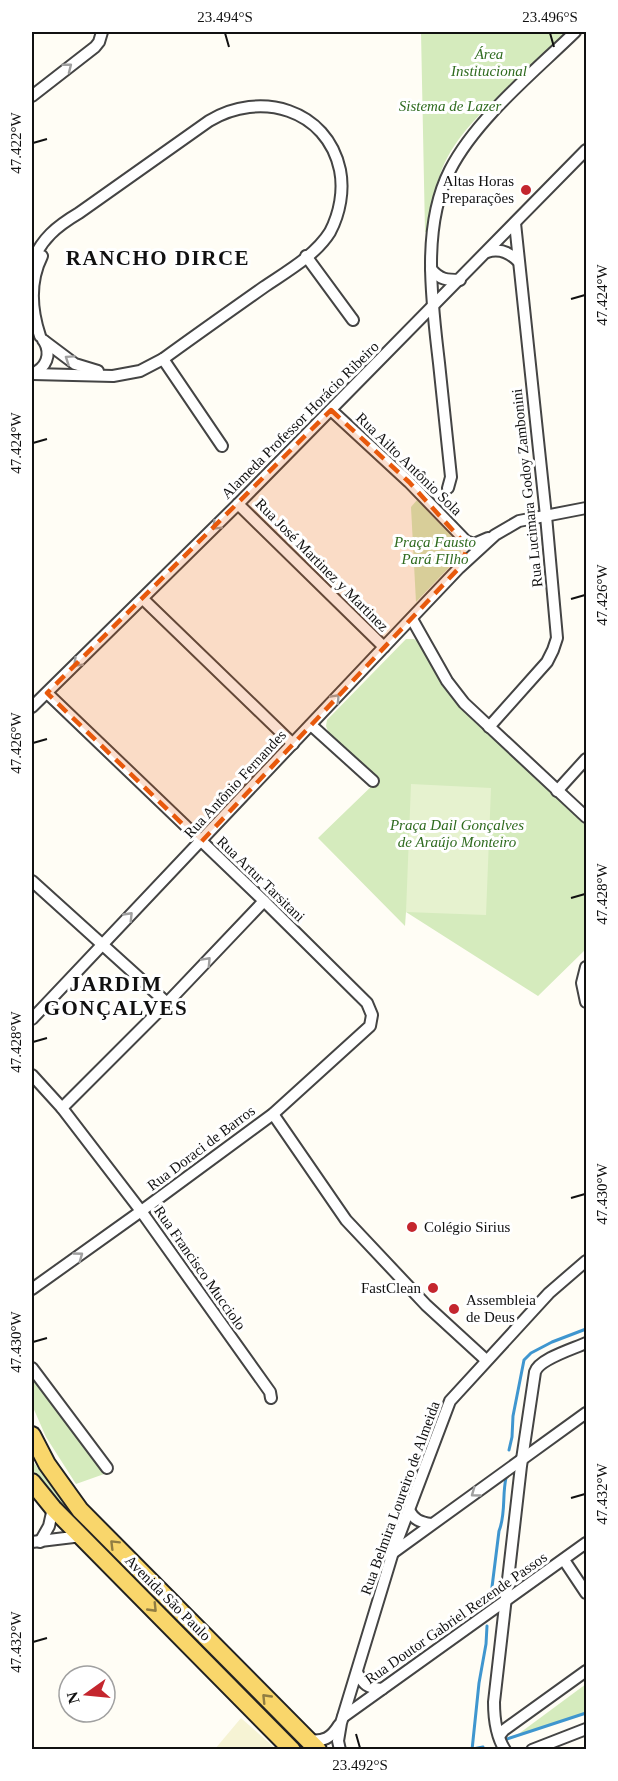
<svg xmlns="http://www.w3.org/2000/svg" width="618" height="1781" viewBox="0 0 618 1781" font-family="Georgia,serif">
<style>
.farmland{fill:#f6f3d4}
.green{fill:#d5ebbd}
.pitch{fill:#e6f2cf}
.lines{fill:none;stroke-linecap:round;stroke-linejoin:round}
.stream{stroke:#3f96cf;stroke-width:3}
.minor-casing{stroke:#444;stroke-width:14}
.primary-casing{stroke:#222;stroke-width:20}
.minor{stroke:#fff;stroke-width:10}
.primary{stroke:#f9d66b;stroke-width:16}
.oneway{stroke:#a0a0a0}
.oneway2{stroke:#917d42}
.marked{fill:#e8590c;fill-opacity:0.2;stroke:#e8590c;stroke-width:4.5;stroke-dasharray:12 8;stroke-linejoin:round}
.ticks{fill:none;stroke:#111;stroke-width:2}
.poi-dot{fill:#c4262e;stroke:#fff;stroke-width:2}
.labels{text-anchor:middle;dominant-baseline:central;stroke-width:6;stroke-linejoin:round;paint-order:stroke}
.park-label{font-size:15px;font-style:italic;fill:#2f6b1f;stroke:#fff}
.poi-label{font-size:15px;fill:#111;stroke:#fff;text-anchor:end}
.street-label{font-size:15px;fill:#111;stroke:#fff}
.district-label{font-size:21px;font-weight:bold;letter-spacing:1.5px;fill:#111;stroke:#fff}
.neatline{fill:none;stroke:#111;stroke-width:2}
.ticks-label{font-size:15px;text-anchor:middle;fill:#111}
</style>
<rect width="100%" height="100%" fill="#fffdf5"/>
<path class="farmland" d="M241,1718L276,1749H215Z"/>
<g class="green">
<path d="M421,32H566C547,50 528,68 509,86C483,111 456,135 442,169C434,189 432,212 429,233L425,232Z"/>
<path d="M417,500L458,543L461,551L459,557L416,602L411,507Z"/>
<path d="M406,639H414L422,645L450,691L470,715L586,826V949L538,996L406,912L405,926L318,838L379,779L329,734L326,726L327,720Z"/>
<path d="M32,1379L43,1393L58,1407L107,1473L76,1484L46,1437L32,1405Z"/>
<path d="M32,1460L69,1511L92,1530L312,1749H303L86,1532L32,1469Z"/>
<path d="M586,1684V1712L513,1738Z"/>
</g>
<path class="pitch" d="M411,784L491,788L486,915L406,912Z"/>
<g class="lines">
<g class="stream">
<path d="M509,1450L512,1437L513,1416L524,1360L531,1353L552,1342L586,1329"/>
<path d="M491,1595L499,1531C506,1514 502,1495 506,1478"/>
<path d="M507,1739L586,1713"/>
<path d="M473,1749L483,1747"/>
<path d="M472,1750L479,1683L486,1644L487,1626"/>
</g>
<defs>
<g id="minor">
<path d="M32,96L95,47L99,42L102,32"/>
<path d="M487,252C499,248 509,252 518,261"/>
<path d="M306,256L353,320"/>
<path d="M32,263C41,239 57,226 79,213L209,121C260,90 327,109 340,170C344,190 340,213 330,232C315,256 286,272 264,287C230,311 196,335 163,359L140,371L113,376L33,374"/>
<path d="M431,269C440,280 447,280 460,280"/>
<path d="M40,336C31,309 29,282 42,256"/>
<path d="M43,340L75,364L98,371"/>
<path d="M163,359L222,446"/>
<path d="M32,374C46,368 52,355 44,341"/>
<path d="M331,410L409,482L466,541L474,544L488,538"/>
<path d="M448,488L451,477C447,439 443,401 439,363C432,302 421,227 450,170C476,119 534,72 575,32"/>
<path d="M238,504L384,647"/>
<path d="M143,599L293,744"/>
<path d="M412,619L447,681L464,703L586,817"/>
<path d="M32,707L238,504L586,150"/>
<path d="M311,725L373,781"/>
<path d="M489,727L547,662L553,650L557,638L546,516L515,223"/>
<path d="M557,791L586,759"/>
<path d="M32,881L167,1003"/>
<path d="M586,967L582,983L586,1002"/>
<path d="M32,1019L384,647L459,568L495,535L519,521L586,508"/>
<path d="M32,1075L62,1108L141,1211L270,1392L271,1398"/>
<path d="M62,1108L167,1003L264,901"/>
<path d="M273,1114L346,1220L426,1305L486,1360"/>
<path d="M32,1289L144,1209L273,1114L370,1026L372,1015L367,1003L264,901L47,693"/>
<path d="M32,1368L107,1468"/>
<path d="M409,1510C414,1520 420,1522 431,1524"/>
<path d="M32,1542L82,1536"/>
<path d="M40,1542L49,1526L53,1508"/>
<path d="M394,1552L586,1413"/>
<path d="M564,1560L586,1593"/>
<path d="M357,1672C363,1685 368,1688 382,1689"/>
<path d="M343,1717L586,1543"/>
<path d="M500,1735L504,1730L586,1671"/>
<path d="M308,1740C324,1742 331,1738 339,1725"/>
<path d="M340,1750L338,1741L341,1723L393,1552L450,1401L549,1293L586,1261"/>
<path d="M505,1750C496,1736 494,1719 494,1702L521,1466L535,1372C539,1359 573,1349 586,1343"/>
<path d="M532,1750L586,1729"/>
</g>
<g id="primary">
<path d="M32,1435L47,1464L80,1510L318,1750"/>
<path d="M32,1482L53,1508L292,1750"/>
</g>
</defs>
<use href="#minor" class="minor-casing"/>
<use href="#primary" class="primary-casing"/>
<use href="#minor" class="minor"/>
<use href="#primary" class="primary"/>
</g>
<defs><path id="oneway-chevron" d="M-2-3.5L2.5 0L-2 3.5" fill="none" stroke-width="1.6" stroke-linecap="round" stroke-linejoin="round" transform="scale(1.5)"/></defs>
<g class="oneway">
<use href="#oneway-chevron" transform="translate(68 67) rotate(-38)"/>
<use href="#oneway-chevron" transform="translate(69 359) rotate(-146)"/>
<use href="#oneway-chevron" transform="translate(216 526) rotate(135)"/>
<use href="#oneway-chevron" transform="translate(77 663) rotate(136)"/>
<use href="#oneway-chevron" transform="translate(336 698) rotate(-47)"/>
<use href="#oneway-chevron" transform="translate(129 916) rotate(-46)"/>
<use href="#oneway-chevron" transform="translate(207 961) rotate(-47)"/>
<use href="#oneway-chevron" transform="translate(79 1256) rotate(-36)"/>
<use href="#oneway-chevron" transform="translate(475 1493) rotate(144)"/>
</g>
<g class="oneway2">
<use href="#oneway-chevron" transform="translate(114 1544) rotate(-135)"/>
<use href="#oneway-chevron" transform="translate(153 1608) rotate(46)"/>
<use href="#oneway-chevron" transform="translate(266 1698) rotate(-134)"/>
</g>
<path class="marked" d="M331,410L409,482L468,547L459,568L201,842L47,693Z"/>
<path class="ticks" d="M225,33L229,47M550,33L554,47M33,143L47,139M571,299L585,295M33,443L47,439M571,599L585,595M33,743L47,739M571,898L585,894M33,1042L47,1038M571,1198L585,1194M33,1342L47,1338M571,1498L585,1494M33,1642L47,1638M356,1734L360,1748"/>
<g class="poi-dot">
<circle cx="526" cy="190" r="6"/>
<circle cx="412" cy="1227" r="6"/>
<circle cx="433" cy="1288" r="6"/>
<circle cx="454" cy="1309" r="6"/>
</g>
<g class="labels">
<g class="park-label">
<text x="489" y="54">Área<tspan x="489" dy="17">Institucional</tspan></text>
<text x="450" y="106">Sistema de Lazer</text>
<text x="435" y="542">Praça Fausto<tspan x="435" dy="17">Pará FIlho</tspan></text>
<text x="457" y="825">Praça Dail Gonçalves<tspan x="457" dy="17">de Araújo Monteiro</tspan></text>
</g>
<g class="poi-label">
<text x="514" y="181">Altas Horas<tspan x="514" dy="17">Preparações</tspan></text>
<text x="424" y="1227" text-anchor="start">Colégio Sirius</text>
<text x="421" y="1288">FastClean</text>
<text x="466" y="1300" text-anchor="start">Assembleia<tspan x="466" dy="17">de Deus</tspan></text>
</g>
<g class="street-label">
<text transform="translate(300 420) rotate(-45)">Alameda Professor Horácio Ribeiro</text>
<text transform="translate(409 464) rotate(44)">Rua Ailto Antônio Sola</text>
<text transform="translate(527 488) rotate(-96)">Rua Lucimara Godoy Zambonini</text>
<text transform="translate(322 565) rotate(45)">Rua José Martinez y Martinez</text>
<text transform="translate(235 784) rotate(-47)">Rua Antônio Fernandes</text>
<text transform="translate(261 879) rotate(44)">Rua Artur Tarsitani</text>
<text transform="translate(201 1148) rotate(-37)">Rua Doraci de Barros</text>
<text transform="translate(200 1268) rotate(55)">Rua Francisco Mucciolo</text>
<text transform="translate(400 1498) rotate(-70)">Rua Belmira Loureiro de Almeida</text>
<text transform="translate(168 1598) rotate(45)">Avenida São Paulo</text>
<text transform="translate(456 1618) rotate(-35)">Rua Doutor Gabriel Rezende Passos</text>
</g>
<g class="district-label">
<text x="158" y="258">RANCHO DIRCE</text>
<text x="116" y="984">JARDIM<tspan x="116" dy="24">GONÇALVES</tspan></text>
</g>
</g>
<rect width="618" height="1781" fill="none" stroke="#ffffff" stroke-width="66"/>
<g transform="translate(87 1694) rotate(255)"><circle r="28" fill="#ffffff" stroke="#a0a0a0" stroke-width="1.5"/>
<path d="M0-4.5L10 22L0 15L-10 22Z" fill="#c4262e"/>
<text y="-9" font-size="16" font-weight="bold" text-anchor="middle" fill="#111111">N</text>
</g>
<rect x="33" y="33" width="552" height="1715" class="neatline"/>
<g class="ticks-label">
<text x="225" y="22">23.494°S</text>
<text x="550" y="22">23.496°S</text>
<text transform="translate(16 143) rotate(-90)" y="5">47.422°W</text>
<text transform="translate(602 295) rotate(-90)" y="5">47.424°W</text>
<text transform="translate(16 443) rotate(-90)" y="5">47.424°W</text>
<text transform="translate(602 595) rotate(-90)" y="5">47.426°W</text>
<text transform="translate(16 743) rotate(-90)" y="5">47.426°W</text>
<text transform="translate(602 894) rotate(-90)" y="5">47.428°W</text>
<text transform="translate(16 1042) rotate(-90)" y="5">47.428°W</text>
<text transform="translate(602 1194) rotate(-90)" y="5">47.430°W</text>
<text transform="translate(16 1342) rotate(-90)" y="5">47.430°W</text>
<text transform="translate(602 1494) rotate(-90)" y="5">47.432°W</text>
<text transform="translate(16 1642) rotate(-90)" y="5">47.432°W</text>
<text x="360" y="1770">23.492°S</text>
</g>
</svg>
